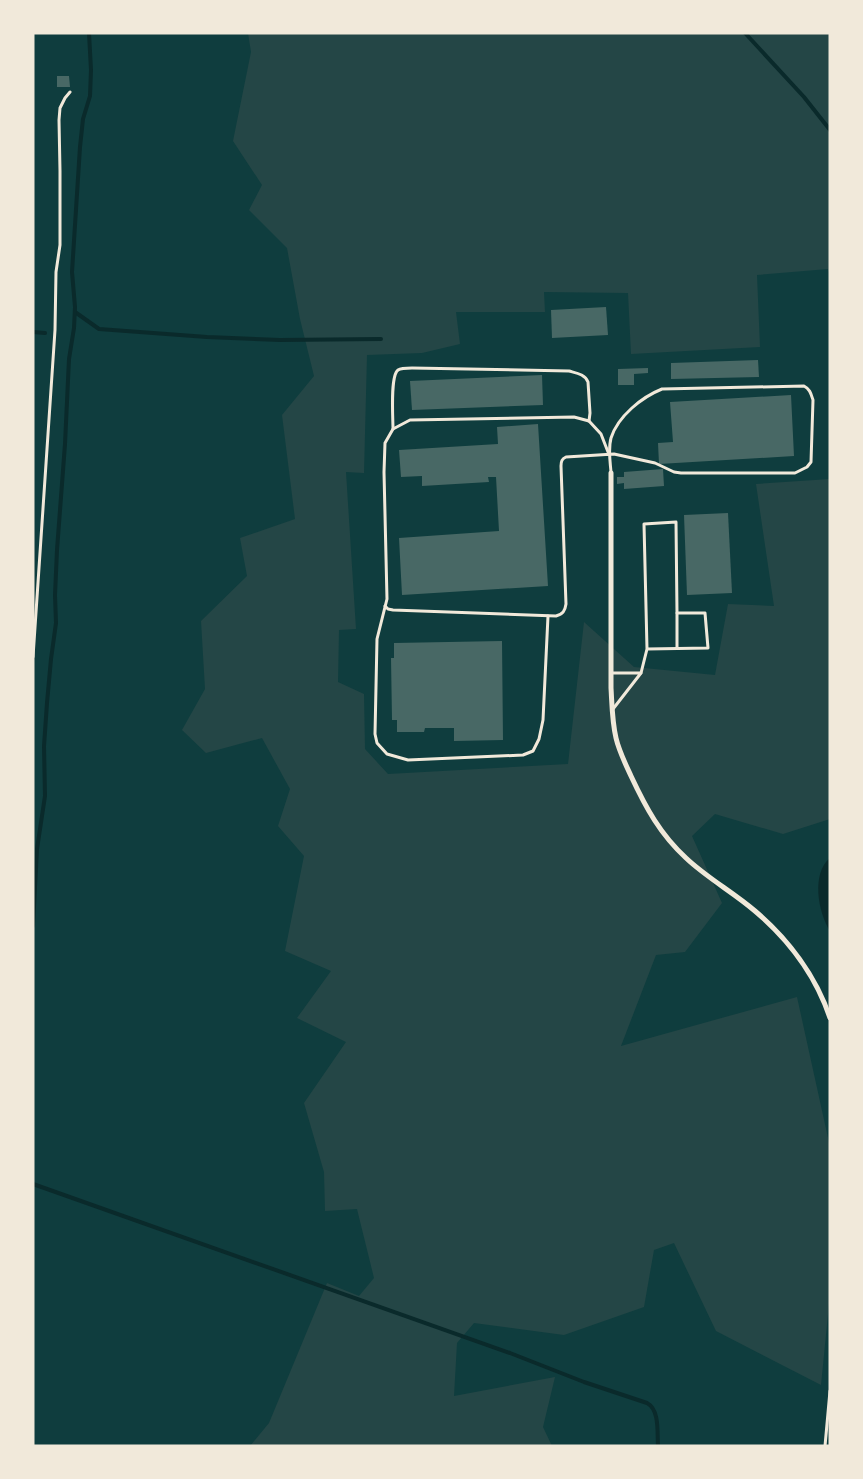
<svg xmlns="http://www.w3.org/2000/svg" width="863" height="1479" viewBox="0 0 863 1479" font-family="'Titillium Web',sans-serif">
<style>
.green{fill:#244646}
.water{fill:#0a2a2b}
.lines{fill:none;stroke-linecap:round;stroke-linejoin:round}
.stream{stroke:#0a2a2b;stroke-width:4}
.building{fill:#486865}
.service{stroke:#f1e9da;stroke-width:3}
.minor{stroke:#f1e9da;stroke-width:5}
</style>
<rect width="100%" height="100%" fill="#0f3d3e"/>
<path class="green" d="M248,33H830V276L828,269L757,275L760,347L631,354L628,293L544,292L545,312H456L460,344L422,353L367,355L364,473L346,472L356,629L339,630L338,682L364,694L365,749L388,774L568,764L584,622L634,667L715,675L728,604L774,606L756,484L830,479V819L783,834L715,814L692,836L722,903L685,952L656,955L621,1046L797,997L830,1147V1294L821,1385L716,1331L674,1243L654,1250L644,1307L564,1335L474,1323L457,1343L454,1396L555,1377L543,1427L552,1446H250L269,1423L327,1283L359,1296L374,1278L357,1209L325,1211L324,1172L304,1103L346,1042L297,1018L331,971L285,951L304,856L278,826L290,789L262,738L206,753L182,730L205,689L201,621L247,576L240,538L295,519L282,415L314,376L300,319L287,248L249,210L262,185L233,141L251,52Z"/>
<path class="water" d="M830,858V931C818,913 811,873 830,858Z"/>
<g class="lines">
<g class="stream">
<path d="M745,33L804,97L830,130"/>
<path d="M75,312L99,329L207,337L280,340L381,339"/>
<path d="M33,332L45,333"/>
<path d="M33,926L37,849L45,796L44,746L47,703L51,659L56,623L55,595L57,550L65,444L69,359L74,328L75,307L72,272L80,147L83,119L90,96L91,70L89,33"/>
<path d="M33,1184L510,1353L584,1382L647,1403C660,1410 657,1433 658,1446"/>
</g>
</g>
<g class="building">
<path d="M57,76H69L70,87H57Z"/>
<path d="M606,307L608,335L552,338L551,310Z"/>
<path d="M758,360L759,377L671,379V363Z"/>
<path d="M648,368V373L634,374V385H618V369Z"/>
<path d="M542,375L543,405L412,410L410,381Z"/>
<path d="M791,395L794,456L659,464L658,443L673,442L670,402Z"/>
<path d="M538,424L548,586L402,595L399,538L499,531L496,477H488L489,482L422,486V476L401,477L399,450L498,444L497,427Z"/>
<path d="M663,469L664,486L624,489V483L617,484V477H624V472Z"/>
<path d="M728,513L732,593L687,595L684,515Z"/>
<path d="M502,641L503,740L454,741V728H425L424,732H397V720H392L391,658H394V643Z"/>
</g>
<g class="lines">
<g class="service">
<path d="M393,429C393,418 390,376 398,370C401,368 408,368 412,368L569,371C576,373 585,374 588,382L590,413L589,421"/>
<path d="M385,606L388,609L393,610L556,616C563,614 565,611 566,604L561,466C561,461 562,459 566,457L614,454L655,463L674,472L681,473H795L807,467L811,462L813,400C811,394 810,389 804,386L662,389C642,397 618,416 611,438C608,449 610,460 611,472"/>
<path d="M677,613V648"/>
<path d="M548,616L543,720L539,739L533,751L523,755L408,760L387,754L377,743L375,734L377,639L387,599L384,472L385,443L393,429L410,420L574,417L589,421L601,434L608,452"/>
<path d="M33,657L55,330L56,272L60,245V171L59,120L60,108L65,98L70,92"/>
<path d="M612,673H641L613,709"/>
<path d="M641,673L647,649L644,524L676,522L677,613H705L708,648L647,649"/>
<path d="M825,1446L830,1391"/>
</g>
<path class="minor" d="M611,473V688C612,704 612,721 616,738C619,751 625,763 631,776C646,808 660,834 686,858C707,878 733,892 755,911C788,939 816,976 830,1018"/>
</g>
<rect width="863" height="1479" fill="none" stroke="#f1e9da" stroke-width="69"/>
</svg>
